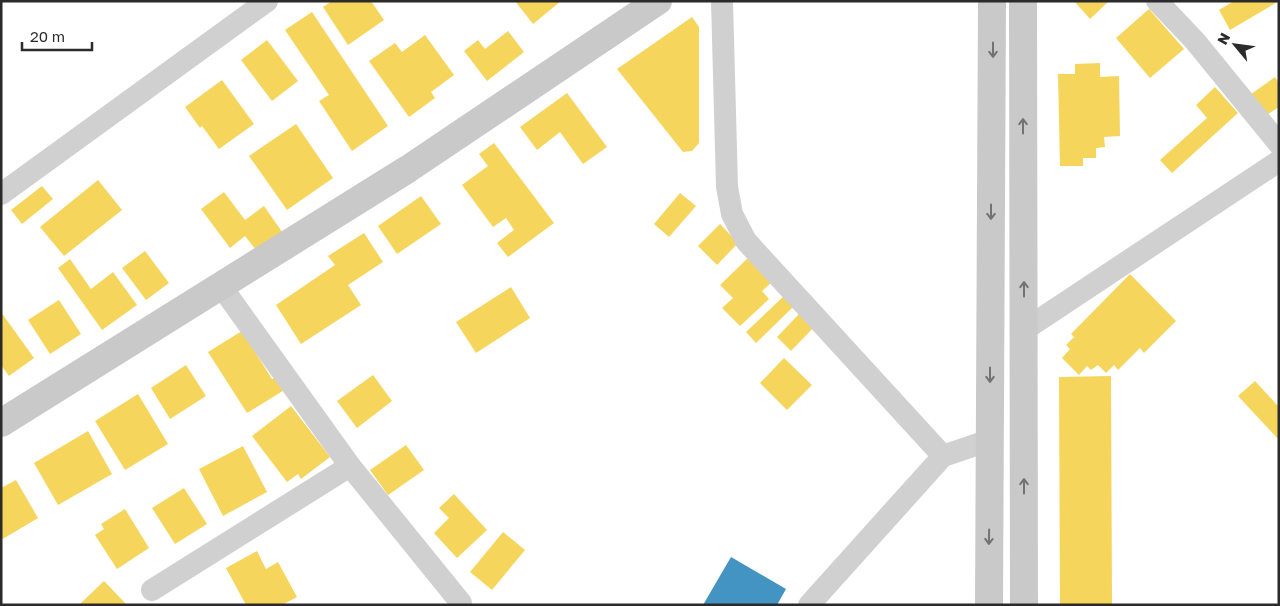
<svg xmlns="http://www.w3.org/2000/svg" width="1280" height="606" viewBox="0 0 1280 606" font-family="'Golos Text',sans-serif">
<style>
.homes{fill:#f6d55c}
.schools{fill:#4393c3}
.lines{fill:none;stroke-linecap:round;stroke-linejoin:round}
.street{stroke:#d0d0d0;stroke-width:22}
.secondary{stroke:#c9c9c9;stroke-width:28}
.oneway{stroke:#727272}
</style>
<rect width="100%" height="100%" fill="#fff"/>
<g class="homes">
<path d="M332,1H371L384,20L348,45L323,7Z"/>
<path d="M515,1H561L533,24Z"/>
<path d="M1074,1H1109L1090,19Z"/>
<path d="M1234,1H1279L1230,30L1219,10Z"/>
<path d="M1149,9L1184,49L1150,78L1116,38Z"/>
<path d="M312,12L388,126L352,151L319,101L329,95L285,30Z"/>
<path d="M692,17L699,27V143L692,151L683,152L617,69Z"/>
<path d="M508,31L524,52L487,81L464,51L478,40L485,49Z"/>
<path d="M425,35L454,75L431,92L435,98L409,117L369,61L395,43L402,52Z"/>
<path d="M267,40L298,81L272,101L241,60Z"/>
<path d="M1100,63V77L1119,76L1120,136L1104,137L1105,147L1096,148V158H1083V166H1060L1058,74H1075V64Z"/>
<path d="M1275,77L1279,83V107L1262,118L1247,97Z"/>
<path d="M222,80L254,124L219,149L202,126L200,128L185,107Z"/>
<path d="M1215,87L1238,113L1172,173L1160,160L1207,118L1196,105Z"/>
<path d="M567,93L607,147L583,164L560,132L537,150L520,127Z"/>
<path d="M296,124L333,178L287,210L249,156Z"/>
<path d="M494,143L554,223L508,257L497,243L514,230L506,218L493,227L462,185L488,166L479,154Z"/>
<path d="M98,180L122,210L64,256L40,227Z"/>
<path d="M42,186L53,199L22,224L11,210Z"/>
<path d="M224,192L245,220L264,206L285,236L260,255L245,236L230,248L201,209Z"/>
<path d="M680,193L696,206L669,237L654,224Z"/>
<path d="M421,196L441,224L397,254L378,226Z"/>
<path d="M720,224L738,243L717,265L698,246Z"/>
<path d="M364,233L383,262L348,285L361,305L301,344L276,305L335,265L328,256Z"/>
<path d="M145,251L169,283L146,300L122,268Z"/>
<path d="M748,258L772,282L762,291L769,299L740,326L722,308L733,298L720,285Z"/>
<path d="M70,259L91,289L113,272L137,305L102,330L58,268Z"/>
<path d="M1130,274L1176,321L1144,353L1140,348L1118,370L1114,365L1106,373L1098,365L1091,370L1087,366L1079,375L1062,358L1070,349L1066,345L1074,337L1071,334Z"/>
<path d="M511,287L530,318L476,353L456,322Z"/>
<path d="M785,295L795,305L756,343L746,332Z"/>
<path d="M59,300L81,334L50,354L28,320Z"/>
<path d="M1,312L34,358L9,376L1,365Z"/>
<path d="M800,313L814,327L791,351L777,337Z"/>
<path d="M242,331L272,379L278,376L286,389L247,413L208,352Z"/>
<path d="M784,358L812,385L787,410L760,383Z"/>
<path d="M186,365L206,396L170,419L151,388Z"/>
<path d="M373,375L392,401L357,428L337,401Z"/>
<path d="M1111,376L1112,605H1060L1059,377Z"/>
<path d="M1255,381L1279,407V440L1238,396Z"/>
<path d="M138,394L168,444L125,470L95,421Z"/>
<path d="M291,406L330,457L301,479L298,474L287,482L252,436Z"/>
<path d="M88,431L112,474L58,505L34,463Z"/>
<path d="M406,445L424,470L388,495L370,470Z"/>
<path d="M243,446L267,492L223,516L199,469Z"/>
<path d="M16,480L38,518L1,540V488Z"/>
<path d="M184,488L207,524L175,544L152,508Z"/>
<path d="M454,494L487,530L457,558L434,533L449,518L439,508Z"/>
<path d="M125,509L149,548L117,569L95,535L104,529L101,524Z"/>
<path d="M503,532L525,550L492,590L470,572Z"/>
<path d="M257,551L266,569L278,562L297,597L282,605H246L226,568Z"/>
<path d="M104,581L127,605H79Z"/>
</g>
<path class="schools" d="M731,557L786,589L777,605H703Z"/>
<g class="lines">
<g class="street">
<path d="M722,1L727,187L732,214L746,241L943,456"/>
<path d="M1157,1L1195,41L1279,144"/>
<path d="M1,194L267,1"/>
<path d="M1024,330L1279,161"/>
<path d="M350,466L461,603"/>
<path d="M152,590L350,466L221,286"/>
<path d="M809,605L943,456L990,440"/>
</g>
<g class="secondary">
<path d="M1023,1L1024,605"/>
<path d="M1,423L408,169L658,1"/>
<path d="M989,605L992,1"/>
</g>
</g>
<defs><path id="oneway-shaft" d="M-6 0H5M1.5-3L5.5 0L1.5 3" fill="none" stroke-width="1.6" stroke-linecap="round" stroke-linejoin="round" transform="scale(1.25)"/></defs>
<g class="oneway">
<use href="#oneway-shaft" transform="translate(993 50) rotate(90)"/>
<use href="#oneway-shaft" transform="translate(1023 126) rotate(-90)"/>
<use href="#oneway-shaft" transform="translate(991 212) rotate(90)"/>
<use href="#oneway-shaft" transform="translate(1024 289) rotate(-90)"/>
<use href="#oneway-shaft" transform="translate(990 375) rotate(90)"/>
<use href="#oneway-shaft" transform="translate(1024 486) rotate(-90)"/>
<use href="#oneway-shaft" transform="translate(989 537) rotate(91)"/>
</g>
<rect width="1280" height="606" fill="none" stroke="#2b2b2b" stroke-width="5"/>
<g transform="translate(1235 45) rotate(299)" stroke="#ffffff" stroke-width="4" paint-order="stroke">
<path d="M0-4L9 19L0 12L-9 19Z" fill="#2b2b2b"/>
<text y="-8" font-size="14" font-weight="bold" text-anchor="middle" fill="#2b2b2b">N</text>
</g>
<path d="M22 42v8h70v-8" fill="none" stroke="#2b2b2b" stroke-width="2.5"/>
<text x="30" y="42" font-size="15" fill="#2b2b2b" stroke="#ffffff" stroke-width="4" paint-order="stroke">20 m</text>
</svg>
